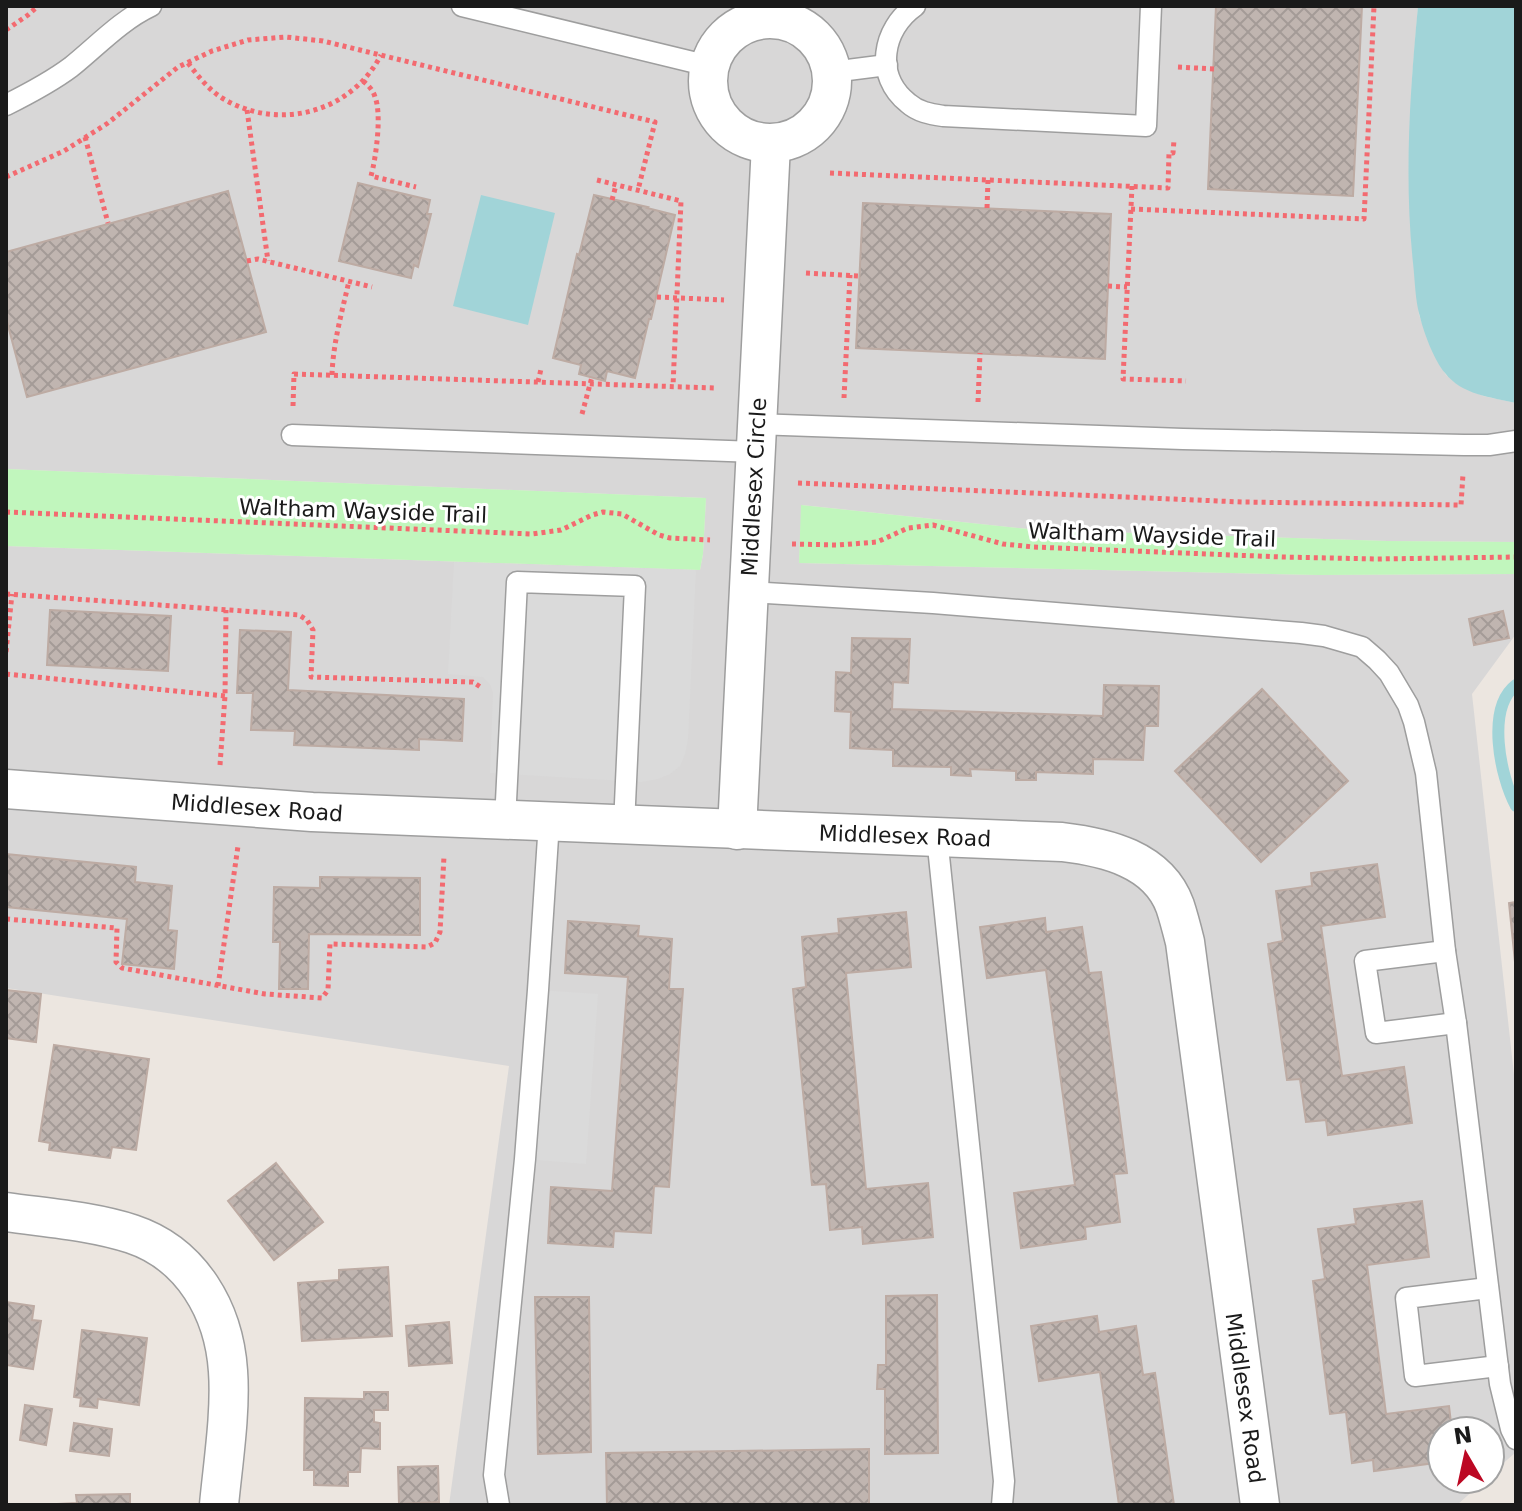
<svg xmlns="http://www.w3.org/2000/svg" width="1522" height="1511" viewBox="0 0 1522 1511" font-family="'DejaVu Sans',sans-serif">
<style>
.residential{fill:#d8d7d7}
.park{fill:#c1f6bd}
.parking{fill:#dadada}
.water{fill:#a1d4d8}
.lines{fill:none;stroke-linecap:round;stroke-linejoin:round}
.stream{stroke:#a1d4d8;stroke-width:12}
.building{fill:url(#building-cross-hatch);stroke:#bdaba3;stroke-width:2}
.lane-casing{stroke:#9e9e9e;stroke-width:23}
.street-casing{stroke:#9e9e9e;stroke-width:41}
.path{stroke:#f36a70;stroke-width:5;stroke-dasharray:4 4;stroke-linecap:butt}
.lane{stroke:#fff;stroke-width:20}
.street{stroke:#fff;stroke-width:38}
.labels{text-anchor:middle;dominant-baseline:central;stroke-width:6;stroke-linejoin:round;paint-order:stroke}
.street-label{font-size:22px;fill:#1a1a1a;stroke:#fff}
</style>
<defs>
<pattern id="building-cross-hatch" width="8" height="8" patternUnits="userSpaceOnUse" patternTransform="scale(2)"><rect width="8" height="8" fill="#c0b5b0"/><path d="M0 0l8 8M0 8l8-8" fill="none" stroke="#a49b97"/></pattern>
</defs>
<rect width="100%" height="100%" fill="#ece6e0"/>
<path class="residential" d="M6,6H1418L1412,78L1409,172L1412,247L1419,315L1438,362L1446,375L1457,384L1483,396L1516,403V542L1388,541L1038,530L802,505L799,563L1318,575L1516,574V634L1472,694L1516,1093V1452L1490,1475V1431H1442V1479H1486L1457,1505H449L509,1066L6,988V546L700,570L703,554L706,498L6,469Z"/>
<g class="park">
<path d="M6,469L706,498L703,554L700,570L6,546Z"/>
<path d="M801,505L1038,530L1388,541L1516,542V574L1318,575L799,563Z"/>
</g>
<g class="parking">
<path d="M454,562L696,570L688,739L685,754L680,766L670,774L658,779L641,782L490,773L493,693L490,684L483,677L448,674Z"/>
<path d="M538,990L598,994L586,1164L525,1159Z"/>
</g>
<g class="water">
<path d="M1418,6H1516V403C1491,397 1462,395 1445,373C1434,360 1424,333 1420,317C1415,300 1415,280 1413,263C1404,178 1410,91 1418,6Z"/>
<path d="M481,195L555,213L528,325L453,306Z"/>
</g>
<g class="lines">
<path class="stream" d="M1516,685C1486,708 1500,776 1516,806"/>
</g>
<g class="building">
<path d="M1216,6H1362L1353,196L1208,189Z"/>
<path d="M358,183L430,200L427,214H431L418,267L414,265L411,278L339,261Z"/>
<path d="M228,191L266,332L27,397L6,318V252Z"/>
<path d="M594,195L648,207L647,208L675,215L651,319H649L635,378L607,371L605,381L579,374L581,365L553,358L577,254L579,255Z"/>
<path d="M863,203L1111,214L1105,359L856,348Z"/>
<path d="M50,610L171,616L168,671L47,665Z"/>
<path d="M1503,611L1509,638L1474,645L1469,619Z"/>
<path d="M240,630L291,632L288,690L464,699L462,741L419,739V750L294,745L295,731L251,730L253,693H237Z"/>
<path d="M852,638L910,639L908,683L893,682L892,709L1103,716L1104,685L1159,686L1158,726H1145L1143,760L1093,759V774L1036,772V780H1016V771L970,769L971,776L951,775V767L893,766V750L850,748L851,712L835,711L836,672L851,673Z"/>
<path d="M1262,689L1348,781L1261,862L1175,771Z"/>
<path d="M6,854L136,867L135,882L172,886L168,930L177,931L174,969L122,964L127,919L6,907Z"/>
<path d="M1377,864L1385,917L1321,926L1342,1076L1404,1067L1412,1123L1328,1135L1326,1120L1306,1122L1300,1079L1287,1080L1268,944L1283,941L1276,891L1312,886L1311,873Z"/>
<path d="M320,877L420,878V935L309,934L308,989H279L280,942H273L274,887L320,888Z"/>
<path d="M1516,902V972L1509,903Z"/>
<path d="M906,912L911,967L846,973L866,1189L928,1183L933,1237L863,1244L862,1227L830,1230L826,1184L812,1185L793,989L806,987L802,937L839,933L838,919Z"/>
<path d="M1045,918L1046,932L1082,927L1089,973L1101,972L1127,1173L1114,1174L1120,1222L1085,1227L1086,1239L1021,1248L1014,1193L1075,1185L1046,970L987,978L980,927Z"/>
<path d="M568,921L639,926L638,936L672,939L669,989H683L669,1187L654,1186L651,1233L614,1231L613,1247L548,1243L551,1187L612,1191L628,977L565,973Z"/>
<path d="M6,990L41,994L36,1042L6,1038Z"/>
<path d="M54,1045L149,1059L136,1150L112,1147L110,1158L49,1150L50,1143L39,1141Z"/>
<path d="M276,1163L323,1222L274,1260L228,1201Z"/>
<path d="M1422,1201L1429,1257L1367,1265L1386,1414L1449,1406L1452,1431H1442V1462L1374,1471L1373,1460L1352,1463L1346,1412L1330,1414L1313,1281L1325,1279L1318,1229L1356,1224L1354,1209Z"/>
<path d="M388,1267L392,1336L302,1341L298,1283L339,1280V1270Z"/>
<path d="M937,1295L938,1453L885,1454V1389H877L878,1365H886V1296Z"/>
<path d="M535,1297H589L591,1452L538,1454Z"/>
<path d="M6,1302L34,1306L32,1320L41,1321L33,1369L6,1365Z"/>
<path d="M1097,1316L1099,1332L1136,1326L1143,1375L1155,1373L1174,1505H1119L1100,1372L1039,1381L1031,1326Z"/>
<path d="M449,1322L452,1363L409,1366L406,1326Z"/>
<path d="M82,1330L147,1338L139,1405L98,1399L97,1408L80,1406L81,1398L74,1397Z"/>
<path d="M364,1392H388V1410H374V1422L380,1423V1449L361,1448L360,1472H348V1486L314,1485V1470H304L305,1398L364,1399Z"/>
<path d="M25,1405L52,1409L46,1445L20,1440Z"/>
<path d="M74,1423L112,1429L109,1456L70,1451Z"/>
<path d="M869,1449V1504L607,1505L606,1453Z"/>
<path d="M438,1466L439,1502L399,1504L398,1467Z"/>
<path d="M130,1494V1505H37L77,1503L76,1495Z"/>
</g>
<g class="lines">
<defs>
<g id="lane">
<path d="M462,6L709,66"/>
<path d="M915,6C882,29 874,76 908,103C918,112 930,114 943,116L1146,126L1151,6"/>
<path d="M832,72L887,65"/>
<path d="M6,105C28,94 51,82 71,67C96,47 121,20 151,6"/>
<path d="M757,424L1183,439L1464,445H1489L1516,441"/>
<path d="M292,435L756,452"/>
<path d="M749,592L933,603L1301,633L1324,636L1362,647L1377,660L1389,673L1408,705L1414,722L1426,773L1445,951L1456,1023L1500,1384L1511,1429L1516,1439"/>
<path d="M505,821L517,582L635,586L624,825"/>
<path d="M937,837L1004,1481L1002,1505"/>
<path d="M1445,951L1365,961L1376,1033L1456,1023"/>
<path d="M1488,1288L1406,1298L1415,1376L1498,1366"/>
<path d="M499,1505L494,1475L525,1159L538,990L549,822"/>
</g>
<g id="street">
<circle cx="770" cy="81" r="62"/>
<path d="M6,789L312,812L1062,842C1105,847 1158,859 1175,906C1179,918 1182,930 1185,942L1260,1505"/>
<path d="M737,830L771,144"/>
<path d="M6,1212C48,1218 92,1221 132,1234C192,1254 224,1311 228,1371C231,1412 223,1463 219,1505"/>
</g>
</defs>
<use href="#lane" class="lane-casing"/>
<use href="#street" class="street-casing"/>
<g class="path">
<path d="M773,19V6"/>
<path d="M6,30L28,15L38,6"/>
<path d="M188,63C198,76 208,89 222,98C278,132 351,113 381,55"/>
<path d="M1178,67L1214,69"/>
<path d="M363,81C368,85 373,90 375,97C382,114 376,158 371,176L416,187"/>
<path d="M247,110L268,261"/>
<path d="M85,137L108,223"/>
<path d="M830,173L1168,188L1169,153H1173L1174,140"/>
<path d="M6,177L64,151L108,123L178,67L212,51L248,40L286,37L323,41L655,122L638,190"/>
<path d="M597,180L681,201L673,386"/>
<path d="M1132,186L1123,379L1186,381"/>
<path d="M612,200L616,185"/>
<path d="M987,208L988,180"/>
<path d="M1131,209L1364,219L1374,6"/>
<path d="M247,261L258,259L372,287"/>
<path d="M806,273L859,276"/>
<path d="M1108,286L1127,287"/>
<path d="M657,297L724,300"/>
<path d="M6,327H8"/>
<path d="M332,375C333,343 342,312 349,281"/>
<path d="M538,382L541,369"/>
<path d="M844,398L850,275"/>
<path d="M978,402L980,353"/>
<path d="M293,406L294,374L715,388"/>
<path d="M582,414L592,377"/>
<path d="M798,483L1242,502L1461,505L1463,474"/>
<path d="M6,512L532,534L561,530L592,515L603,512L622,514L659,535L670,538L710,540"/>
<path d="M792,544L837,545L865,543L877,542L908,528L933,525L1003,544L1034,547L1282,557L1377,559L1516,557"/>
<path d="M6,594L299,615L307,620L313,630L311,677L473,682L482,688"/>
<path d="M6,652L12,594"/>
<path d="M6,674L225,696"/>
<path d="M220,765L225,696L226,610"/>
<path d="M6,919L117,928L116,962L122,968L265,994L322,998L328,990L330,944L427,947L435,943L440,932L444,856"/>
<path d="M218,986L238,846"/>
</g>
<use href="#lane" class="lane"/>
<use href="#street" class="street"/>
</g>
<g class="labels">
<g class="street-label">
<text transform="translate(754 487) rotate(-87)">Middlesex Circle</text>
<text transform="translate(363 511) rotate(2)">Waltham Wayside Trail</text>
<text transform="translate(1152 535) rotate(2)">Waltham Wayside Trail</text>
<text transform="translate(257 808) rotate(4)">Middlesex Road</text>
<text transform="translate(905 836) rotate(2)">Middlesex Road</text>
<text transform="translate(1245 1398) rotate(82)">Middlesex Road</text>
</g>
</g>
<rect width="1522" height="1511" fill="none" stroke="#1a1a1a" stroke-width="16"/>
<g transform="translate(1466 1455) rotate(351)"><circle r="38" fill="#ffffff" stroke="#a3a3a3" stroke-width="2"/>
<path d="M0-6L14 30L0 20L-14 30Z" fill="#bc0823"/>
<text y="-12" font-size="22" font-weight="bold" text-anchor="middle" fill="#1a1a1a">N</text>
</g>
</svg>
